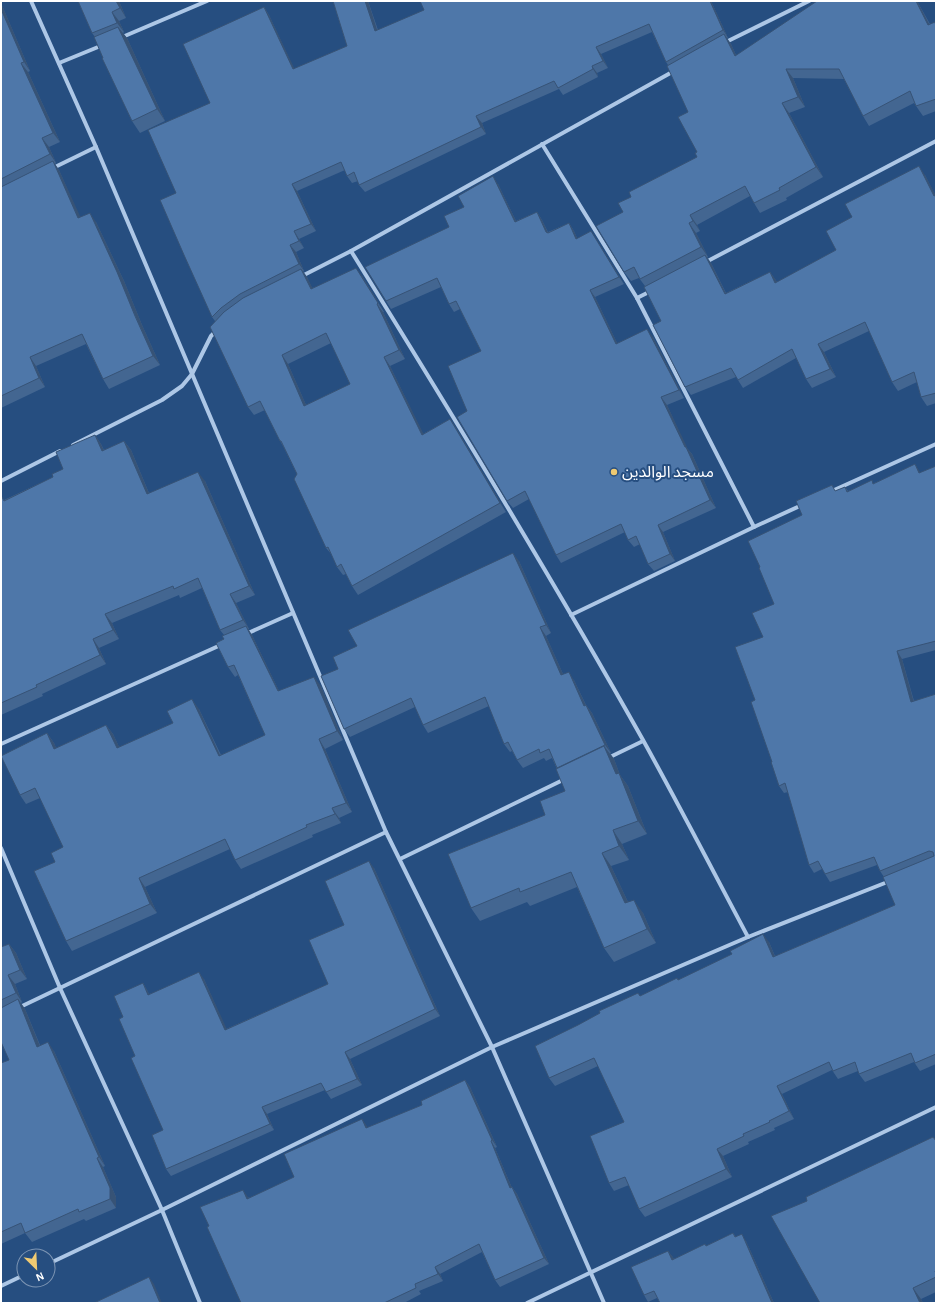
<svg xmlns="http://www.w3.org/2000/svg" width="937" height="1304" viewBox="0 0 937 1304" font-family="'Alegreya Sans','Noto Sans Arabic',sans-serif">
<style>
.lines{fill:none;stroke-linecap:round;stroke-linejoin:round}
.minor{stroke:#adc7e6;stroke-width:4}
.wall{fill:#436691;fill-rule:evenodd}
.shaded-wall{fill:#375376}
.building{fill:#4e77a9;stroke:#375376;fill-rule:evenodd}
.poi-dot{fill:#efca72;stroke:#264e80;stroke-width:1.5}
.labels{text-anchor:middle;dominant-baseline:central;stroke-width:4;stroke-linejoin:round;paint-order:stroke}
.poi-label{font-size:16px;fill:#fff;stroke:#264e80;text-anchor:start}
</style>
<rect width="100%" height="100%" fill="#264e80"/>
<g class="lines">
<g class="minor">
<path d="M31,1L96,147L386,832L492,1047L604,1303"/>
<path d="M120,38L207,1"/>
<path d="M724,43L809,1"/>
<path d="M59,63L103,45"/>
<path d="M542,144L637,298L754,527"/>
<path d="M53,168L96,147"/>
<path d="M351,251C451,412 550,574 643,740C679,805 713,871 748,937"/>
<path d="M704,263L936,141"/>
<path d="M302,276L351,251L674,71"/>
<path d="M637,298L651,291"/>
<path d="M73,445L162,400L182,386L192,374L211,336L216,331"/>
<path d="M1,481L60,451"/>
<path d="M832,491L936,444"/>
<path d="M571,615L754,527L802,505"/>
<path d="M246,634L293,613"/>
<path d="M1,744L223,644"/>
<path d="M608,758L643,741"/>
<path d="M1,848L60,988L162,1210L200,1303"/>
<path d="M400,859L565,779"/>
<path d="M18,1008L386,832"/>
<path d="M48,1264L162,1210L492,1047L748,937L890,881"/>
<path d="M1,1286L24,1275"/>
<path d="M527,1303L936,1107"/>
</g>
</g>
<g class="wall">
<path d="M78,1H119L126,18L119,21L124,32L123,33L127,38L165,121L140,133L132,121L103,58L95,37L92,33Z"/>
<path d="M333,1H368L378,30L711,1L728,38H727L731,44L736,55L917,1L930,24H936V111L923,116L916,106L914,103L869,126L863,116L844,79L793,78L805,107L789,113L823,177L786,198L787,200L760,213L754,203L750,196L697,225L700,231L696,233L708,257H707L711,263L726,293L770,272L777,282L836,250L852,217L925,175L935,195H936V403L927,406L921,397L917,382L898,391L892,382L869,331L824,352L836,377L812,388L806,379L796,358L743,388L736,377L691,395L685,387L661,321L645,286L639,278L631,281L624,272L623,212L631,197L697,157V152L688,112L668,65L666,62L652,32L601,54L608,68L597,73L598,77L563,95L559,89L482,123L486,134L365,192L359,185L358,181L352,183L347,176L345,170L297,191L316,231L299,239L304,248L296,252L304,271H303L307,277L312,288L362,276L384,312H383L405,359L390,366L423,434L450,419L456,428L506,512L358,595L352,586L346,574L343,575L337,567L332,555L326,548L297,474L283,446L280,441L265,410L254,415L248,407L215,321L212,317L176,193L210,103L264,7L269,15L294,69L347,46ZM331,343L350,384L306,405L288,364Z"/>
<path d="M1,3L30,71L28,72L60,142L49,147L56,163L55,164L59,170L80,218L96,222L124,281L142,325L160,365L109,389L103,379L86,344L36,366L45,387L1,408Z"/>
<path d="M498,184L516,221L537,212L542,220L548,232L569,223L574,231L577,238L596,239L624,284L595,297L617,343L653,337L684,398L667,405L686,447L692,454L716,508L663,532L675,561L654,571L648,564L640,544L634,547L628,540L625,532L561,563L556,555L529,499L513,508L507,501L467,411L481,351L460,309L454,312L449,304L441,287L391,309L386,301L449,227L464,207Z"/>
<path d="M95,435L101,444L104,450L124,441L131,450L149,493L205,481L255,595L236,603L249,629H248L252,635L279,691L321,686L343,740L325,749L352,812L339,818L341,823L312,835L313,837L241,869L235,860L230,849L145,887L157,913L72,951L66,941L55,862L63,847L40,798L26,804L20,795L47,733L54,743L56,748L106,725L113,734L119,747L173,723L199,709L221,755L265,735L238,675L235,677L228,667L224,639V635L220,630L202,588L180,598L179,595L112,623L119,639L99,648L106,664L42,694L43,696L1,715V497L4,500L53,477L63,469Z"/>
<path d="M936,466V650L902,659L914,701L936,694V1064L920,1071L914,1062L865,1082L859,1074L858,1071L838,1079L832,1070L782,1094L794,1119L774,1128L775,1130L748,1142L749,1144L723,1156L732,1177L645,1217L639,1209L629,1185L614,1191L609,1183L624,1122L598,1066L555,1086L549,1078L640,996L769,942L775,956L895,905L884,877L880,871L877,865L830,882L825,874L822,869L814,873L809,865L788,792L784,793L779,786L755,700L763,637L774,604L760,567L802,515L836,491L845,487L848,491L874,483L921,473Z"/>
<path d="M519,561L551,633L546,636L563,674L574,680L586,705L592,713L611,753H610L614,759L620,775L628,786L647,834L622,844L629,860L611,866L628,902L643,913L656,943L614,962L604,948L577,887L530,906L527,902L480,921L471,908L565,791L557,769L552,758L546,761L544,758L523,768L517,760L512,751L510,752L504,744L489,706L428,733L423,725L415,707L350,737L344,729L338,669L357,646Z"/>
<path d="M374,868L440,1016L350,1059L362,1085L331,1099L325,1090L267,1114L274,1130L171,1176L166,1169L163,1130L135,1056L123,1017L143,983L147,990L149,994L204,979L226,1029L328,984L344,925Z"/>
<path d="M9,944L16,953L27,979L15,984L22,1002L21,1003L25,1009L40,1045L54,1051L105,1166L103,1167L116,1197V1208L86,1221L84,1219L32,1242L25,1233L1,1244V1063L9,1060L1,1042V947Z"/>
<path d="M465,1080L470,1087L497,1147L495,1148L512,1188V1187L517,1194L549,1264L500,1287L495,1280L482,1252L440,1274L443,1281L419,1291L421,1294L404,1303H241L248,1197L249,1198L294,1177L367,1126V1128L422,1105Z"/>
<path d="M933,1137L936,1140V1292L921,1299L923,1303H820L807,1201Z"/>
<path d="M733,1233L736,1237L746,1241L774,1303H660L657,1298L648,1302L644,1295L668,1251L674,1259L706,1246Z"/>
</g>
<g class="shaded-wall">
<path d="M116,1H119L126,18L120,8Z"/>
<path d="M365,1H368L380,39L375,31Z"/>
<path d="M710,1H711L728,38L723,30Z"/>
<path d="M916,1H917L935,35L928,25Z"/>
<path d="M1,3L30,71L24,62L1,9Z"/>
<path d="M264,7L269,15L298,76L293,69Z"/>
<path d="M112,12L119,21L124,32L117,23Z"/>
<path d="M118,27L127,38L165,121L157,109Z"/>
<path d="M724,34L731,44L741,66L735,56Z"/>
<path d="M596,47L601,54L608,68L603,61Z"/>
<path d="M21,63L28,72L60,142L53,133Z"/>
<path d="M592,66L597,73L598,77L593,69Z"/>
<path d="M786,69L793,78L805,107L798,97Z"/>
<path d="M782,103L789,113L823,177L816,167Z"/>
<path d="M476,116L482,123L486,134L481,127Z"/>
<path d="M42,138L49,147L56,163L50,154Z"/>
<path d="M53,161L59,170L85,227L78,218Z"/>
<path d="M919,166L925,175L936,196H934Z"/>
<path d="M493,176L498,184L520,229L515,222Z"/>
<path d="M292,184L297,191L316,231L311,224Z"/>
<path d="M537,212L542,220L551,239L546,232Z"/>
<path d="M90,213L96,222L124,281L142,325L160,365L153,356Z"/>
<path d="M690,215L697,225L700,231L693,221Z"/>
<path d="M569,223L574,231L581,246L576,239Z"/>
<path d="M689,223L696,233L708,257L701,247Z"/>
<path d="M294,231L299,239L304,248L299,241Z"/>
<path d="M591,231L596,239L624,284L619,277Z"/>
<path d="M290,245L296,252L304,271L299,264Z"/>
<path d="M705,255L711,263L730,302L725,294Z"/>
<path d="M356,268L362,276L384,312L378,303Z"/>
<path d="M301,269L307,277L317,297L311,289Z"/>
<path d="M770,272L776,280L781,291L775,283Z"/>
<path d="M590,290L595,297L621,351L616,344Z"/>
<path d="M377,304L383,312L405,359L399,350Z"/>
<path d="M647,329L653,337L684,398L679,390Z"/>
<path d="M818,344L824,352L836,377L830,369Z"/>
<path d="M282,355L288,364L310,414L304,406Z"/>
<path d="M30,357L36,366L45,387L39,378Z"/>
<path d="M384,357L390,366L428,443L422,435Z"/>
<path d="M661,397L667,405L687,447H686L692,454L716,508L710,500Z"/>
<path d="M450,419L456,428L506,512L500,503Z"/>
<path d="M95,435L101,444L108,460L102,451Z"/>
<path d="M124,441L131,450L153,503L147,494Z"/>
<path d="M915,464L920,472L925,481L919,473Z"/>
<path d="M198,472L205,481L255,595L249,586Z"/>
<path d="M658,525L663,532L675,561L670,554Z"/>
<path d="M513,553L519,561L551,633L546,625Z"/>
<path d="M230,594L236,603L249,629L243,620Z"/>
<path d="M105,614L112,623L119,639L113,630Z"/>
<path d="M246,626L252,635L284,701L278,691Z"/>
<path d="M540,627L546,636L567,683L561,675Z"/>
<path d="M93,639L99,648L106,664L100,655Z"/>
<path d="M897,651L902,659L916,710L911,702Z"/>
<path d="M569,672L574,680L590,714L584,706Z"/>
<path d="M314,677L321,686L343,740L337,731Z"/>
<path d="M192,699L199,709L225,766L219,756Z"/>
<path d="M586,705L592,713L611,753L605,745Z"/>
<path d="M106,725L113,734L124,757L117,748Z"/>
<path d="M47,733L54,743L61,758L54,749Z"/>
<path d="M319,739L325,749L352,812L346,803Z"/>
<path d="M604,746L614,759L620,775L628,786L647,834L638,821L616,774Z"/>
<path d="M332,808L339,818L341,823L335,814Z"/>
<path d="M613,830L622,844L629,860L619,846Z"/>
<path d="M602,853L611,866L635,917L625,903Z"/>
<path d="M369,861L374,868L440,1016L435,1009Z"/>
<path d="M139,878L145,887L157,913L150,904Z"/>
<path d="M634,900L643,913L656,943L647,929Z"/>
<path d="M763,934L769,942L778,964L773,957Z"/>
<path d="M9,944L16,953L27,979L20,970Z"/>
<path d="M199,972L204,979L230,1036L225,1030Z"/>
<path d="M8,975L15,984L22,1002L16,993Z"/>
<path d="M143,983L147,990L153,1002L148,995Z"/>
<path d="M18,999L25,1009L44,1056L37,1047Z"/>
<path d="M48,1042L54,1051L105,1166L99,1157Z"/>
<path d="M345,1052L350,1059L362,1085L357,1079Z"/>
<path d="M465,1080L470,1087L497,1147L492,1140Z"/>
<path d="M777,1086L782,1094L794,1119L789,1111Z"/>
<path d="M262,1107L267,1114L274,1130L270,1124Z"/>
<path d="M362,1119L367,1126L371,1135L366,1128Z"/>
<path d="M491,1141L495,1148L515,1195L510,1188Z"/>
<path d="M717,1149L723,1156L732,1177L726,1169Z"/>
<path d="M97,1158L103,1167L116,1197V1208L110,1199Z"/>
<path d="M512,1187L517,1194L549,1264L544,1258Z"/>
<path d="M243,1190L248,1197L252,1206L247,1199Z"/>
<path d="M742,1234L746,1241L774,1303H772Z"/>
<path d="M668,1251L673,1257L677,1266L672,1260Z"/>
<path d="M435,1267L440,1274L443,1281L438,1274Z"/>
<path d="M149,1277L154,1284L162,1303H160Z"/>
<path d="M913,1288L921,1299L923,1303H920Z"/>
</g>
<g class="building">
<path d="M78,1H116L120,8L112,12L117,23L92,33Z"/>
<path d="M333,1H365L375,31L424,10L420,1H710L723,30L666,62L649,24L596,47L603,61L592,66L593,69L558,88L554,81L476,116L481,127L359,185L354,172L347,176L341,162L292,184L311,224L294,231L299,241L290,245L299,264L240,294L221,308L212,317L184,255L160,200L176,193L148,130L210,103L183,44L264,7L293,69L347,46Z"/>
<path d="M817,1H916L928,25L935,22L936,27V99L916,106L910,91L863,116L839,69H786L798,97L782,103L816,167L779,188L780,190L754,203L745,186L690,215L693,221L689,223L701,247L640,279L634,267L624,272L596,226L623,212L618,203L631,197L629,192L697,157L695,153L697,152L678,117L688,112L667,66L724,34L735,56Z"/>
<path d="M1,9L24,62L21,63L53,133L42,138L50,154L1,179Z"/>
<path d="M118,27L157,109L132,121L102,58H103L94,37Z"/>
<path d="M53,161L78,218L90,213L117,272L135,316L153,356L103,379L82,334L30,357L39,378L1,396V187Z"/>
<path d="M919,166L934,196L936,195V393L921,397L914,372L892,382L865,322L818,344L830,369L806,379L792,349L738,380L731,368L685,387L653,325L661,321L644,287L705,255L725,294L770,272L775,283L836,250L826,231L852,217L845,204Z"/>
<path d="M493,176L515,222L537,212L546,232L548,233L569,223L576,239L591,231L619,277L590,290L616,344L647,329L679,390L661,397L685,447H686L710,500L658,525L670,554L648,564L636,536L628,540L621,524L556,555L525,491L507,501L457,417L467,411L448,366L481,351L456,301L449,304L437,278L386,301L365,267L449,227L444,216L464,207L458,196Z"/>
<path d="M356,268L378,303L377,304L399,350L384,357L422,435L450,419L500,503L352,586L341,564L337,567L328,547L326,548L294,479L297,474L281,441H280L260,401L248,407L210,327L224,312L243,298L301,269L311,289ZM326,333L350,384L304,406L282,355Z"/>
<path d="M95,435L102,451L124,441L147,494L198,472L249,586L230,594L243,620L220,630L198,578L174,589L173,586L105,614L113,630L93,639L100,655L36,685L37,687L1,703V497H2L4,501L53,477L52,474L63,469L56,452Z"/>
<path d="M915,464L919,473L936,466V641L897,651L911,702L936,694V1054L915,1063L911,1053L859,1074L855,1062L833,1071L829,1062L777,1086L789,1111L769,1121L770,1122L743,1134L744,1136L717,1149L726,1169L639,1209L625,1177L609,1183L590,1136L624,1122L594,1058L549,1078L535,1046L578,1025L600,1013L599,1011L638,993L640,996L677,978L678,980L732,954L730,951L763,934L773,957L895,905L883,877L934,856L933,852L929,851L880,871L874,857L825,874L818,861L809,865L785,783L779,786L771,762H772L751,702L755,700L735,647L763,637L752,613L774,604L759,568L760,567L748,541L802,515L796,501L832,485L835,491L845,487L847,492L872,480L873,484Z"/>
<path d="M513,553L546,625L540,627L561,675L569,672L584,706L586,705L605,745L557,768L549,749L540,753L539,749L517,760L508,742L504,744L485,697L423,725L411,698L344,729L321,676L338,669L333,657L357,646L348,630Z"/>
<path d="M246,626L278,691L314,677L337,731L319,739L346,803L332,808L335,814L306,825L307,827L235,860L225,839L139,878L150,904L66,941L34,871L55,862L51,853L63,847L35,788L20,795L1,756L47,733L54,749L106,725L117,748L173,723L167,711L192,699L219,756L265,735L234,665L228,667L216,643L224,639L222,636Z"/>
<path d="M604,746L616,774L619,773L638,821L613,830L619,846L602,853L625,903L634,900L647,929L604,948L571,872L520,892L519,888L471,908L448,854L545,815L540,801L565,791L556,769Z"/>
<path d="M369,861L435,1009L345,1052L357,1079L326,1092L321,1083L262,1107L270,1124L166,1169L152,1135L163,1130L131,1058L135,1056L119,1019L123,1017L114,996L143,983L148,995L199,972L225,1030L328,984L309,940L344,925L325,881Z"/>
<path d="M9,944L20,970L8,975L16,993L1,1000V947Z"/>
<path d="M18,999L37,1047L48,1042L99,1157L97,1158L110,1188V1199L79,1212L78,1209L25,1233L21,1223L1,1232V1063L9,1060L1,1042V1008Z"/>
<path d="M465,1080L492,1140L491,1141L510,1188L512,1187L544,1258L495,1280L479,1244L435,1267L438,1274L415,1284L416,1288L384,1303H241L207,1227L209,1226L200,1207L243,1190L247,1199L294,1177L284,1154L362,1119L366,1128L422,1105L421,1101Z"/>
<path d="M933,1137L936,1141V1271H935L936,1274V1277L913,1288L920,1303H820L771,1216L807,1201L806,1197Z"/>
<path d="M733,1233L735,1237L742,1234L772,1303H660L654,1291L644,1295L631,1267L668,1251L672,1260L705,1244L706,1246Z"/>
<path d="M149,1277L160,1303H94Z"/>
</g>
<circle class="poi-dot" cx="614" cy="472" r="4"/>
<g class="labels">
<g class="poi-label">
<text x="622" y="472">مسجد الوالدين</text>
</g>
</g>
<rect width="937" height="1304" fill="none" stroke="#ffffff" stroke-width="4"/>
<g transform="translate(36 1268) rotate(156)"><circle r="19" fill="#264e80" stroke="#7d95b3"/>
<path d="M0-3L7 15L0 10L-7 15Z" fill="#efca72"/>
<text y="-6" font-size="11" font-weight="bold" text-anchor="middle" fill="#ffffff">N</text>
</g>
</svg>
